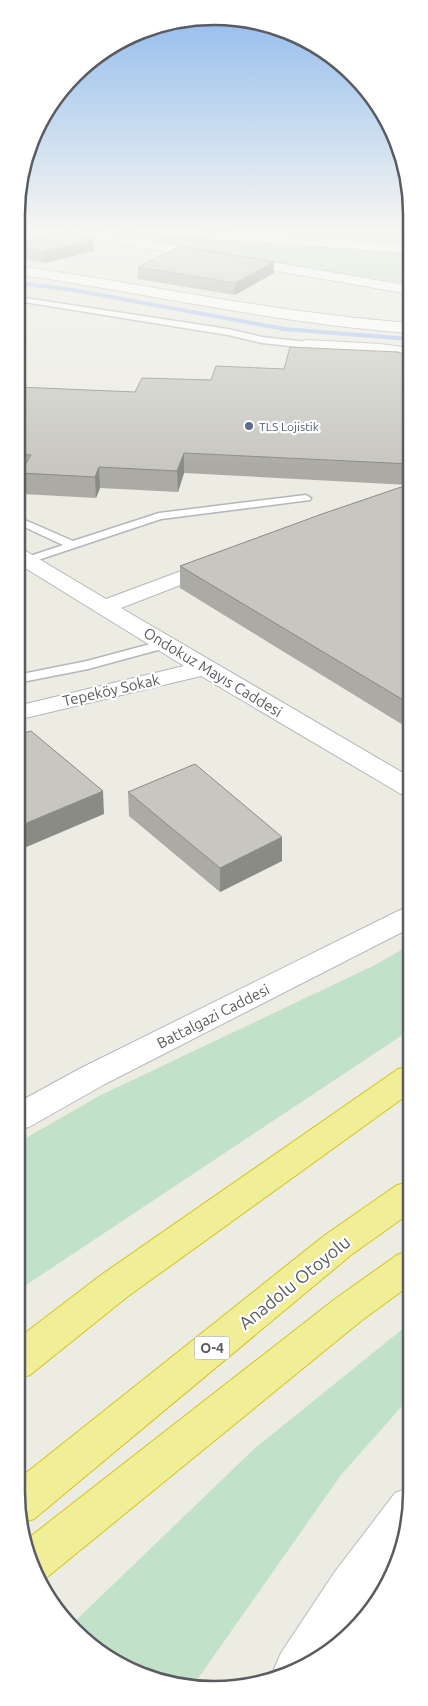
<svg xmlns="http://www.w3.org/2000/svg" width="428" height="1706" viewBox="0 0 428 1706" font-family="Ubuntu,sans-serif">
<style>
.green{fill:#c2e1c9}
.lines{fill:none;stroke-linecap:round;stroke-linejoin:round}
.stream{fill:#aac2f4;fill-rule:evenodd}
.lane-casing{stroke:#b5b6bb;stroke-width:3}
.street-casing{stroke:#b5b6bb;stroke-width:2}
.secondary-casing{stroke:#b8b9bf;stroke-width:2}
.highway-casing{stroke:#d4c61a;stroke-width:2}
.lane{fill:#fff;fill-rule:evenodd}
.street{fill:#fff;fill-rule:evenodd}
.secondary{fill:#fff;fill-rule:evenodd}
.highway{fill:#f0ee96;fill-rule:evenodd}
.wall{fill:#abaaa5}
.shaded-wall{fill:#8b8b86}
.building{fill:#c7c6c0;stroke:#8b8b86}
.service-dot{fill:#5c6f8a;stroke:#fff;stroke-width:2}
.labels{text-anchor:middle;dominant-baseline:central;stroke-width:4.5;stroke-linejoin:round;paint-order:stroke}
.far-service-label{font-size:12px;fill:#4e5e75;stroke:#fff;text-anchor:start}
.shield{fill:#fff;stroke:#8c8d91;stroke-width:1}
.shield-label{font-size:14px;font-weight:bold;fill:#5b5c62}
.street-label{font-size:15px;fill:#5b5c62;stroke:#fff}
.near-street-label{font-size:18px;fill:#5b5c62;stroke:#fff}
.rim{fill:none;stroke:#5b5c62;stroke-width:2.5}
</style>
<rect width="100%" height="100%" fill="#ecece3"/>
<g class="green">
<path d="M130,231L410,252V287L103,236Z"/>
<path d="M410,945V1030L17,1291V1143L101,1095L375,965Z"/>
<path d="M410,1323V1397L341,1475L192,1687L127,1669L70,1626L254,1449Z"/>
</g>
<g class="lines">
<path class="stream" d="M18,281L73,288L284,327L410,337V341L284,331L73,292L18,285Z"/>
<defs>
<g id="lane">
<path d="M18,297L228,329L262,337L307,342L311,345L307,348L262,343L228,335L18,301Z"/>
<path d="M306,495L311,498L310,500L161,519L32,562H24L22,560L24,558L63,545L18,524V517L73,541L159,513Z"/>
<path d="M165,640L169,641L171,644L169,647L88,669L17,683V675L87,661Z"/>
</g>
<g id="street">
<path d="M152,229H183L410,245V253L186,237L158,233L153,232Z"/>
<path d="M86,230L410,286V294L81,237L79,234Z"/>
<path d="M64,234L69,235L71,238L69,241L18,250V242Z"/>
<path d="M18,266C149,285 278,313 410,323V333C278,323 149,294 18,274Z"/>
<path d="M307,340L380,344L410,348V358L301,348L299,345L301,342Z"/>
<path d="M18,548L24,550L106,599L208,561L215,559L222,561L225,565L222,569L121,608L410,777V796L401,794L201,676L17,720V706L184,666L17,563Z"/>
</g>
<g id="secondary">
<path d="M410,907V928L105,1084L29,1127L17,1130V1103L81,1068L400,910Z"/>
<path d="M410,1487V1518L395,1563L343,1640L335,1649L278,1679L274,1669L281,1653L334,1573L395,1493Z"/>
</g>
<g id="highway">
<path d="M410,1066V1093L127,1297L30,1375L16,1379V1340L101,1275L398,1069Z"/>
<path d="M410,1182V1213L351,1255L34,1519L22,1523L16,1492V1481L325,1235L397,1185Z"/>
<path d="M410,1250V1285L361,1321L46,1578L39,1580L31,1567L26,1540L335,1299L397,1255Z"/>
</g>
</defs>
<use href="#lane" class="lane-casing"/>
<use href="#street" class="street-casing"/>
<use href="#secondary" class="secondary-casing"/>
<use href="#highway" class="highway-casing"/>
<use href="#lane" class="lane"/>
<use href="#street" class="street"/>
<use href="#secondary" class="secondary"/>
<use href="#highway" class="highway"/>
</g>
<g class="wall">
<path d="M94,240V251L44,263L26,259L25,248Z"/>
<path d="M274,262V273L235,295L138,279V267Z"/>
<path d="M410,356V727L408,728L180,588V566L409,485L184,473L178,492L100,488L96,498L22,494L20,474H18V387L135,392L284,369Z"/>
<path d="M128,792L282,861L220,892L129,816Z"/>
</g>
<g class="shaded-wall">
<path d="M94,240V251L44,263V251Z"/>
<path d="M274,262V273L235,295V283Z"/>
<path d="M184,453V473L178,492L177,471Z"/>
<path d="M99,467L100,488L96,498L95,477Z"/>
<path d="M410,704V727L408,728Z"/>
<path d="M103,791L104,814L17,851V827Z"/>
<path d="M282,837V861L220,892V868Z"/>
</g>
<g class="building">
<path d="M66,232L94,240L44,251L25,248L30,238Z"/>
<path d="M180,246L274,262L235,283L138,267Z"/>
<path d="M290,347L398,352L410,356V464L184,453L177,471L99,467L95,477L20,473L31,455L18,454V387L135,392L142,378L211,380L216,366L284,369Z"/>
<path d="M410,484V704L180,566L322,514Z"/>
<path d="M31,731L103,791L17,827V735Z"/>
<path d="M195,764L282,837L220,868L128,792Z"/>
</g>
<linearGradient id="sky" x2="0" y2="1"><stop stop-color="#8fbaed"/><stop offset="0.49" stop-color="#f6f6f2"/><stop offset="1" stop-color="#f6f6f2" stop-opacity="0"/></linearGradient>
<rect width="428" height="467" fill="url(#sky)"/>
<circle class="service-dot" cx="249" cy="426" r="5"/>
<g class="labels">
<g class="far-service-label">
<text x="259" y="426">TLS Lojistik</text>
</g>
<rect class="shield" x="194.5" y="1336.5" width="35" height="23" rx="4"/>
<g class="shield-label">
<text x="212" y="1348">O-4</text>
</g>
<g class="street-label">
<text transform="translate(213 672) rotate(31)">Ondokuz Mayıs Caddesi</text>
<text transform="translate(111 690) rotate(-13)">Tepeköy Sokak</text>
<text transform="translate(213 1016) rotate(-27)">Battalgazi Caddesi</text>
</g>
<g class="near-street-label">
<text transform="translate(294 1282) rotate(-39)">Anadolu Otoyolu</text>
</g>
</g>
<path d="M0 0H428V1706H0ZM214 25H214A189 189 0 0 1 403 214V1492A189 189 0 0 1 214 1681H214A189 189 0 0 1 25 1492V214A189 189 0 0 1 214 25Z" fill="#fff" fill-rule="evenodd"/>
<path class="rim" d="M214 25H214A189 189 0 0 1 403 214V1492A189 189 0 0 1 214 1681H214A189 189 0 0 1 25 1492V214A189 189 0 0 1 214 25Z"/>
</svg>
